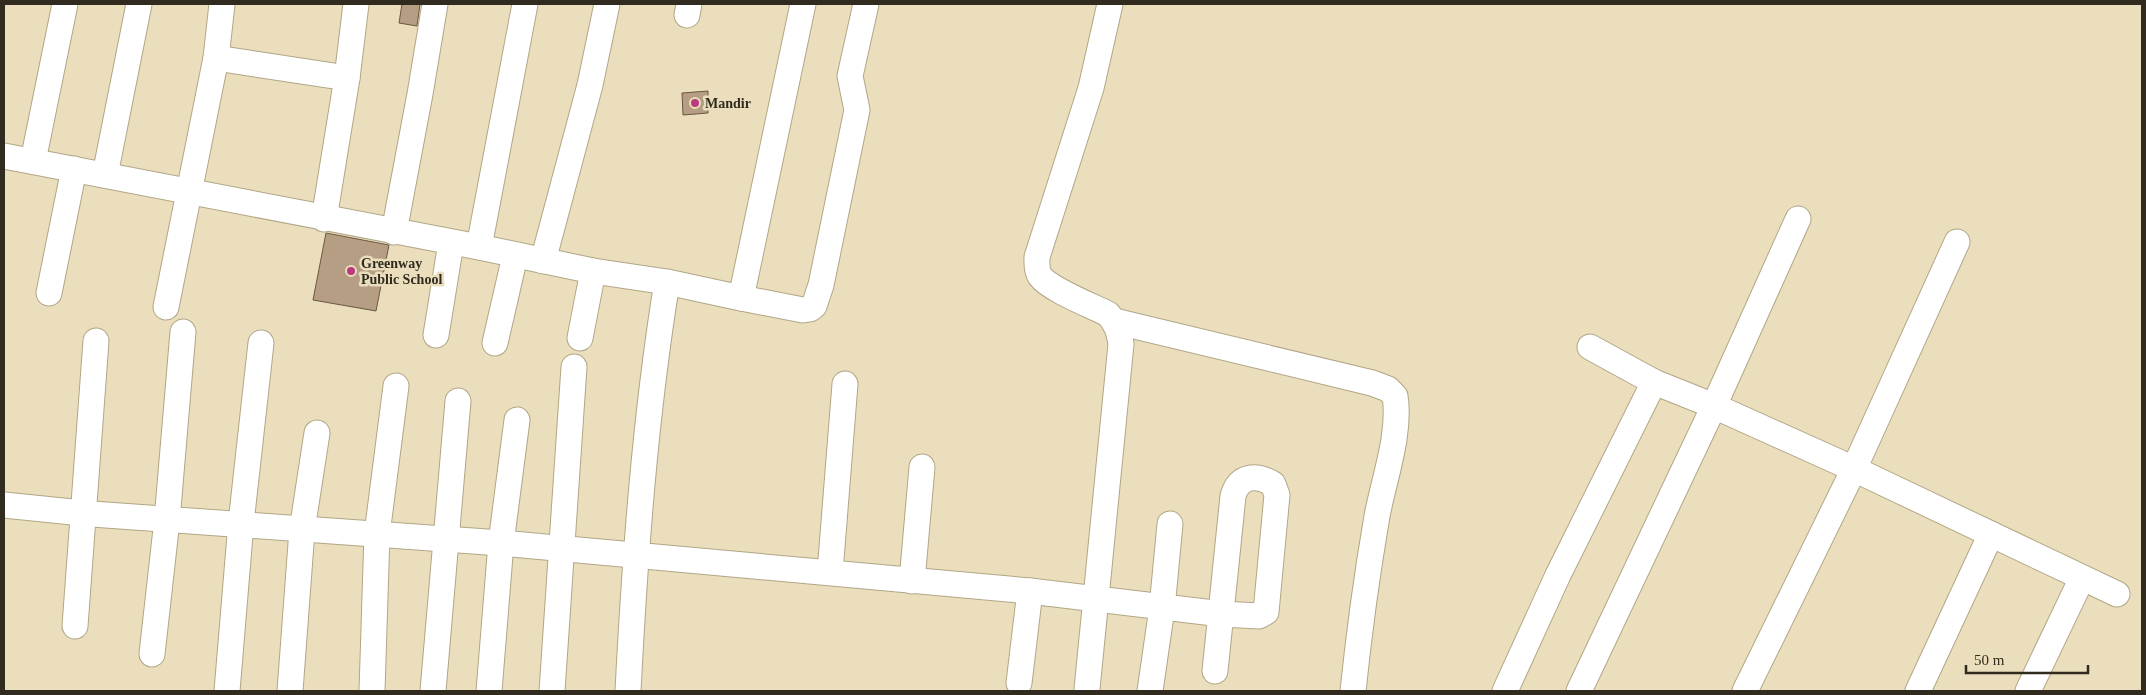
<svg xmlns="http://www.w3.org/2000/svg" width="2146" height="695" viewBox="0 0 2146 695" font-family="Georgia,serif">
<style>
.building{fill:#b59e84;stroke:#6c573f}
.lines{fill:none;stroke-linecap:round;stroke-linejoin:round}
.minor-casing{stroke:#b1a686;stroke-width:27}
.minor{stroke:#fff;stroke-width:25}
.poi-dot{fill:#bb387f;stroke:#eadebd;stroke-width:2}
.labels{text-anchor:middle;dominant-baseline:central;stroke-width:5;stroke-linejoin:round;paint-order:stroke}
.poi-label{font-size:14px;font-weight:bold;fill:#302b1e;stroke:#eadebd;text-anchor:start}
</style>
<rect width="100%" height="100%" fill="#eadebd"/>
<g class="building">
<path d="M402,4H420L417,26L399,23Z"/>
<path d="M708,91V113L683,115L682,93Z"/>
<path d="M326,233L389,245L376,311L313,300Z"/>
</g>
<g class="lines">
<defs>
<g id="minor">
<path d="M687,15L689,4"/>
<path d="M216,58L347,78"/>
<path d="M4,156L479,247L593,271L667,282L741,298L803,4"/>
<path d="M33,161L65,4"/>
<path d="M105,175L139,4"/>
<path d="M324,219L347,78L356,4"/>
<path d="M394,232L420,94L435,4"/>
<path d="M479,247L525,4"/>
<path d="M543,261L590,85L607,4"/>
<path d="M49,293L74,169"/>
<path d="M741,298L803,310L810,309L814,306L821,285L857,110L850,76L866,4"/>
<path d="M166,307L216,58L222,4"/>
<path d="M1114,321L1372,383L1388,389L1395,396C1401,433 1384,479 1377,516C1367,574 1359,633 1353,691"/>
<path d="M436,335L451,243"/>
<path d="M580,338L593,271"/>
<path d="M495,343L515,256"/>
<path d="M1590,347L1654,382L1714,406L1854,469L2117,594"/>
<path d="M4,505L92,514L501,543L1030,591L1222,614L1259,616L1266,612L1277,495L1273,484C1256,474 1239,475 1233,496L1215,671"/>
<path d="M830,572L845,384"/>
<path d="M912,581L922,467"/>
<path d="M75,626L96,341"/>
<path d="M152,654L167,520L183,332"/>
<path d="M1019,683L1030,591"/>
<path d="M1087,689L1121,344C1119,331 1116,323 1108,314C1092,306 1049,289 1040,276C1036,270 1037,263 1037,257L1091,88L1110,4"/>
<path d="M227,691L241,523L261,343"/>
<path d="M290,691L302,530L317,433"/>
<path d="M372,691L377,534L396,386"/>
<path d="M433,691L458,401"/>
<path d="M489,691L501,543L517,420"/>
<path d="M552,691L574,367"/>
<path d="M628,691C635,554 645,418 667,282"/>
<path d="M1150,691L1162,608L1170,524"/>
<path d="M1505,691L1558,575L1654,382"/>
<path d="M1579,691L1714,406L1798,219"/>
<path d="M1745,691L1854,469L1957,242"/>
<path d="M1918,691L1991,534"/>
<path d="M2028,691L2082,578"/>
</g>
</defs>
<use href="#minor" class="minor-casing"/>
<use href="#minor" class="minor"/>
</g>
<g class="poi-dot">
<circle cx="695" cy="103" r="5"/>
<circle cx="351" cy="271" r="5"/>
</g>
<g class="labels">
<g class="poi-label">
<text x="705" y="103">Mandir</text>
<text x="361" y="263">Greenway<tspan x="361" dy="16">Public School</tspan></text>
</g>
</g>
<rect width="2146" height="695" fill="none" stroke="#302b1e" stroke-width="10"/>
<path d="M1966 665v8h122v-8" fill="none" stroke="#302b1e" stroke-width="2.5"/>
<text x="1974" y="665" font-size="15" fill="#302b1e" stroke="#eadebd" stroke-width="4" paint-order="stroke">50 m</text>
</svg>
